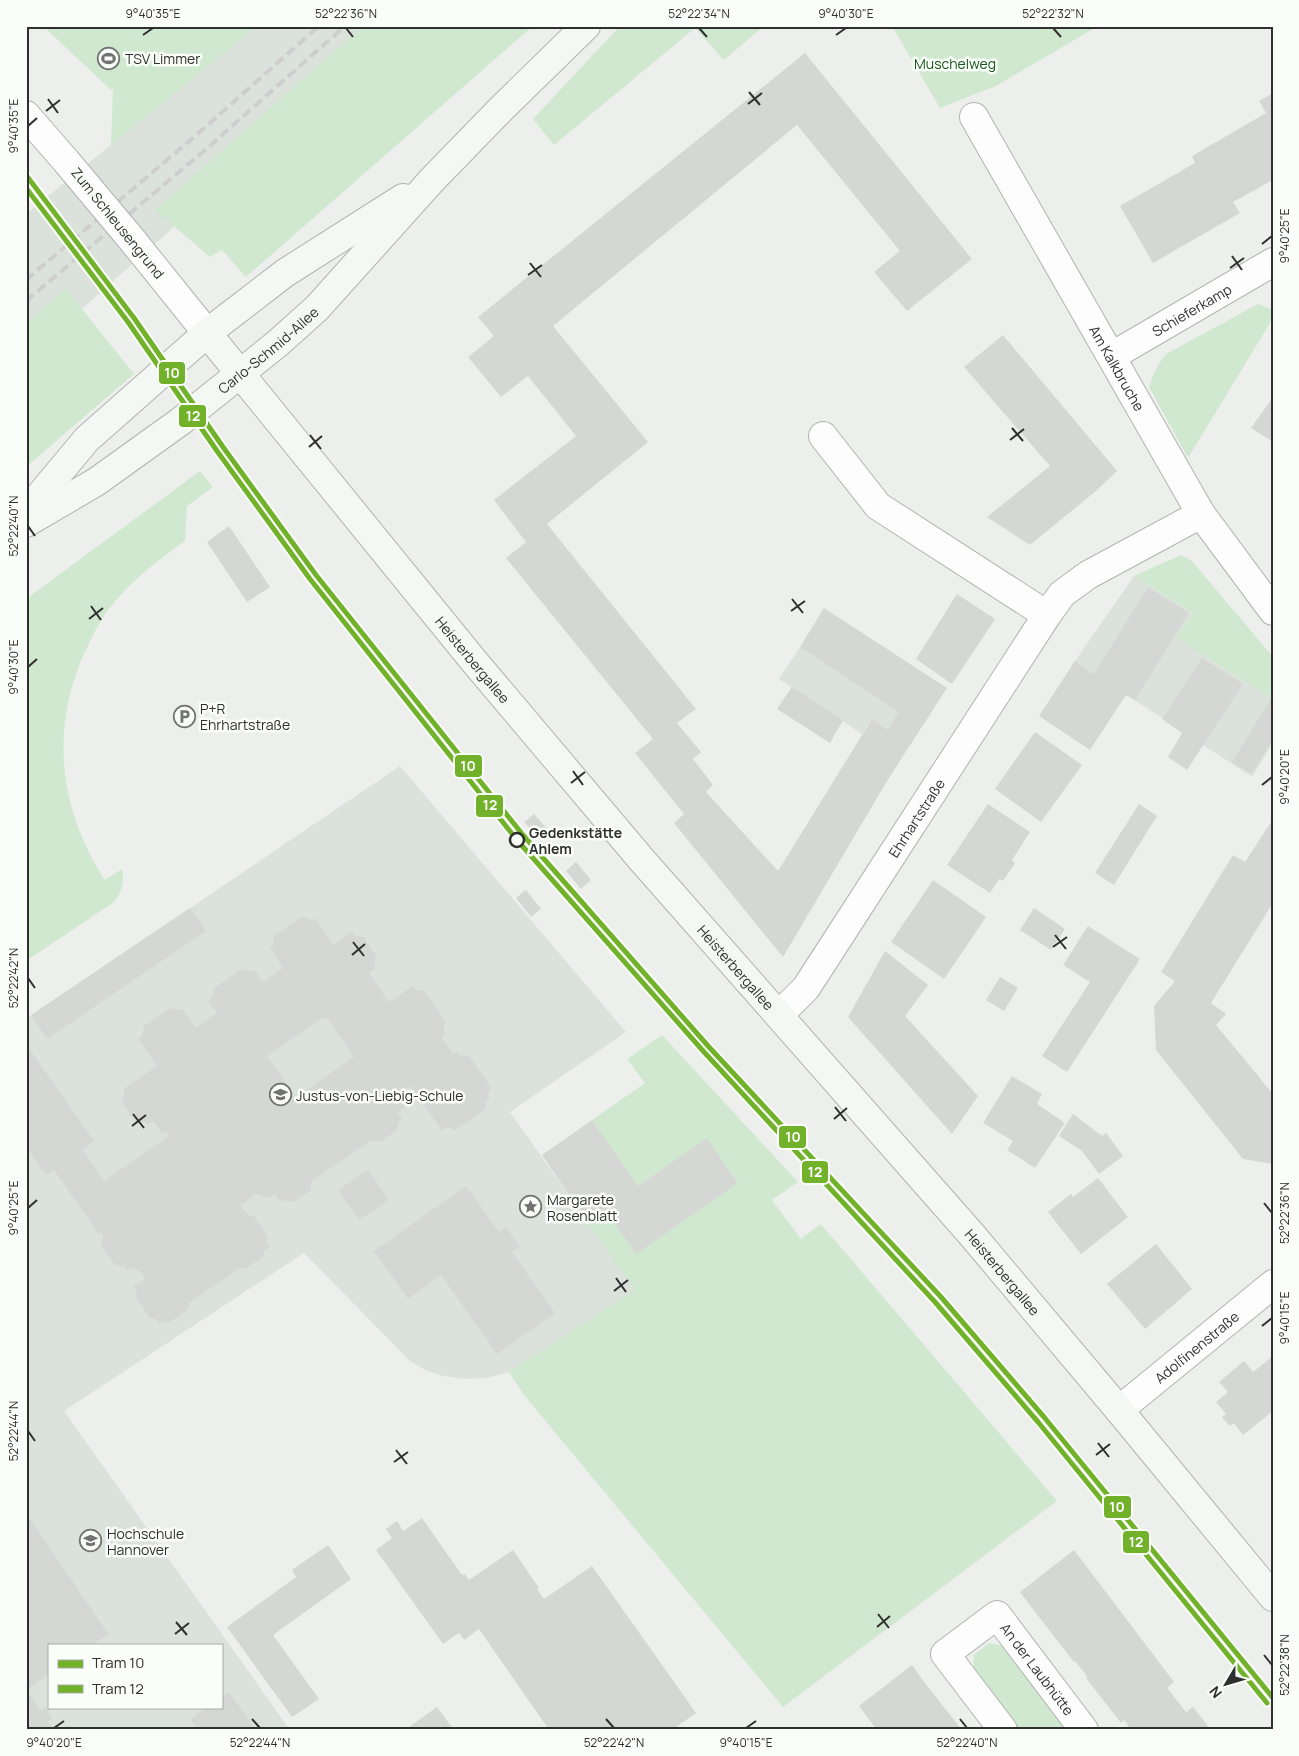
<svg xmlns="http://www.w3.org/2000/svg" width="1299" height="1756" viewBox="0 0 1299 1756" font-family="Manrope,sans-serif">
<style>
.built{fill:#dbe2db;fill-rule:evenodd}
.green{fill:#d0e8cf}
.building{fill:#d5d7d5;fill-rule:evenodd}
.lines{fill:none;stroke-linecap:round;stroke-linejoin:round}
.minor-casing{stroke:#b1b3b1;stroke-width:30}
.secondary-casing{stroke:#b1b3b1;stroke-width:30}
.minor{stroke:#fcfdfc;stroke-width:28}
.secondary{stroke:#f4f8f4;stroke-width:28}
.rail{stroke:#cdcecd;stroke-width:4;stroke-dasharray:10 5;stroke-linecap:butt}
.minor-bridge-casing{stroke:#b1b3b1;stroke-width:30;stroke-linecap:butt}
.minor-bridge{stroke:#fcfdfc;stroke-width:28}
.tram-1-casing{stroke:#f9fef9;stroke-width:9}
.tram-2-casing{stroke:#f9fef9;stroke-width:9}
.tram-1{stroke:#72b12a;stroke-width:5}
.tram-2{stroke:#72b12a;stroke-width:5}
.ticks{fill:none;stroke:#2e2f2e;stroke-width:2}
.stop-dot{fill:#f9fef9;stroke:#2e2f2e;stroke-width:2.5}
.labels{text-anchor:middle;dominant-baseline:central;stroke-width:5;stroke-linejoin:round;paint-order:stroke}
.poi-label{font-size:14px;fill:#2e2f2e;stroke:#f9fef9;text-anchor:start}
.park-label{font-size:14px;fill:#18551a;stroke:#f9fef9}
.street-label{font-size:14px;fill:#2e2f2e;stroke:#f9fef9}
.stop-label{font-size:14px;font-weight:bold;fill:#2e2f2e;stroke:#f9fef9;text-anchor:start}
.line-badge{stroke:#f9fef9;stroke-width:2}
.badge-label{font-size:14px;text-anchor:middle;font-weight:bold;fill:#fff}
.neatline{fill:none;stroke:#2e2f2e;stroke-width:2}
.ticks-label{font-size:12px;text-anchor:middle;fill:#2e2f2e}
</style>
<rect width="100%" height="100%" fill="#edefed"/>
<g class="built">
<path d="M257,26H399L84,307L26,355V214Z"/>
<path d="M1134,576L1193,613L1177,638L1273,699V743L1252,777L1075,661Z"/>
<path d="M800,647L898,712L888,730L872,719L862,734L779,679Z"/>
<path d="M400,766L626,1032L510,1112L636,1290L509,1372L487,1378L464,1379L443,1376L425,1370L410,1361L304,1253L64,1411L290,1730H26V1019ZM49,1645H221V1707H49Z"/>
</g>
<g class="green">
<path d="M43,26H257L111,145L113,89L111,90Z"/>
<path d="M363,26H533L246,277L222,250L210,257L155,210Z"/>
<path d="M620,26H764L724,60L695,28L554,145L533,119Z"/>
<path d="M892,26H1098L996,86L940,108Z"/>
<path d="M66,289L134,374L26,467V323Z"/>
<path d="M1258,304L1273,310V318L1188,458L1149,387C1153,374 1158,364 1166,354Z"/>
<path d="M200,471L213,487L187,506L185,541C157,561 132,580 111,606C99,621 91,639 83,656C50,732 60,811 105,880L122,869C125,883 122,890 114,902L26,961V599Z"/>
<path d="M1181,555L1191,560L1273,657V699L1176,638L1193,613L1134,576Z"/>
<path d="M662,1035L798,1182L772,1200L801,1239L821,1224L1057,1501L783,1707L524,1395L509,1372L635,1290L588,1223L606,1210L636,1253L738,1183L707,1139L638,1186L592,1120L645,1083L627,1059Z"/>
<path d="M989,1643L1009,1647L1069,1730H1014L973,1676L974,1655Z"/>
</g>
<g class="building">
<path d="M805,53L972,259L907,311L874,272L900,251L797,125L553,326L648,442L547,524L696,709L677,723L701,752L693,759L713,785L706,792L778,871L872,719L888,730L898,712L800,647L824,608L947,688L887,781L783,957L674,823L684,814L635,753L653,739L506,558L526,542L494,500L576,436L528,376L501,397L468,357L494,336L478,317Z"/>
<path d="M1273,93V180L1233,202L1240,213L1153,263L1120,206L1195,163L1192,156L1266,113L1259,101Z"/>
<path d="M1003,335L1117,471L1096,491L1030,545L987,517L1050,466L964,367Z"/>
<path d="M1273,397V442L1251,428Z"/>
<path d="M229,526L270,587L247,602L207,542Z"/>
<path d="M1148,587L1189,613L1135,700L1126,695L1090,750L1039,716L1075,661L1094,674Z"/>
<path d="M957,594L995,619L952,684L916,659Z"/>
<path d="M1202,658L1243,684L1187,770L1168,757L1182,733L1162,719Z"/>
<path d="M792,687L843,720L830,743L777,709Z"/>
<path d="M1270,700L1273,702V739L1252,774L1232,762Z"/>
<path d="M1035,732L1082,765L1041,822L995,789Z"/>
<path d="M988,804L1030,832L1012,860L1015,863L1003,881L999,879L990,893L947,865Z"/>
<path d="M1139,804L1157,816L1114,885L1095,873Z"/>
<path d="M534,814L550,832L540,840L524,822Z"/>
<path d="M1273,819V903L1211,1003L1226,1014L1216,1025L1273,1094V1164L1243,1159L1156,1050L1154,1006L1175,981L1161,972L1233,855L1245,862Z"/>
<path d="M576,862L591,880L581,889L566,871Z"/>
<path d="M933,880L986,917L944,979L891,942Z"/>
<path d="M526,890L541,909L531,917L516,898Z"/>
<path d="M190,908L206,931L47,1039L31,1015Z"/>
<path d="M1034,908L1065,929L1051,950L1020,930Z"/>
<path d="M302,917L312,920L315,918L333,945L352,932L355,936L364,937L376,956L374,964L376,968L369,973L389,1002L413,986L416,990H424L445,1021L443,1031L445,1034L441,1037L453,1054L457,1051L460,1055L469,1056L491,1087L488,1095L490,1098L486,1100V1109L455,1130L447,1127L442,1131L411,1086L402,1091L405,1095L404,1108L397,1112L402,1118L399,1121L397,1130L381,1142L370,1141L312,1181L310,1191L293,1202L284,1200L280,1202L275,1194L269,1198L256,1194L240,1205L248,1215L254,1216L268,1237L266,1242L270,1247L264,1251V1256L245,1269L240,1268L189,1303L188,1309L170,1322L164,1321L159,1324L156,1319L150,1318L136,1298L137,1292L133,1287L145,1279L139,1270L130,1268L127,1270L124,1266L115,1265L101,1245L103,1237L101,1233L99,1234L54,1170L46,1175L26,1147V1044L94,1141L83,1150L104,1181L169,1136L166,1131L163,1134L153,1121L147,1125L145,1122L135,1121L122,1103L125,1093L123,1089L157,1066L138,1039L142,1036L144,1026L170,1008L179,1010L182,1008L196,1028L217,1013L208,1001L212,998L214,988L242,969L250,972L254,969L263,982L283,968L270,948L273,946L274,936ZM322,1018L328,1019L354,1057L296,1097L267,1056Z"/>
<path d="M1088,926L1140,959L1067,1072L1042,1056L1090,982L1063,965Z"/>
<path d="M885,951L928,985L905,1016L978,1096L952,1134L848,1017Z"/>
<path d="M1000,977L1018,988L1004,1011L986,1000Z"/>
<path d="M1012,1076L1042,1094L1037,1104L1065,1123L1035,1168L1007,1150L1013,1141L983,1123Z"/>
<path d="M1073,1114L1102,1136L1106,1133L1123,1156L1099,1174L1082,1151L1059,1136Z"/>
<path d="M592,1120L638,1186L707,1138L738,1183L636,1254L606,1210L588,1223L542,1155Z"/>
<path d="M368,1170L389,1200L359,1220L338,1190Z"/>
<path d="M1098,1178L1128,1217L1081,1254L1048,1212L1071,1194L1073,1197Z"/>
<path d="M466,1186L499,1232L506,1227L520,1247L512,1252L555,1313L497,1354L441,1275L408,1299L374,1251Z"/>
<path d="M1156,1244L1192,1289L1145,1329L1107,1284Z"/>
<path d="M1273,1356V1411L1243,1435L1234,1423L1230,1426L1222,1417L1226,1414L1216,1402L1228,1392L1219,1382L1244,1361L1253,1372Z"/>
<path d="M26,1513L107,1632L108,1631L110,1633L92,1645H49V1674L26,1690L41,1711L46,1708L52,1719L48,1721L54,1730H26Z"/>
<path d="M422,1518L462,1575L465,1574L469,1580L513,1550L539,1588L537,1589L544,1599L592,1566L696,1713L672,1730H549L479,1629L464,1640L459,1633L443,1644L376,1550L392,1538L386,1529L397,1521L403,1531Z"/>
<path d="M328,1545L351,1579L273,1635L319,1699L292,1717L227,1627L296,1577L292,1570Z"/>
<path d="M1074,1550L1174,1682L1167,1688L1186,1712L1193,1707L1211,1730H1131L1124,1720L1121,1723L1086,1678L1087,1676L1075,1661L1074,1662L1039,1617L1020,1592Z"/>
<path d="M912,1665L924,1682L962,1730H877L859,1706Z"/>
<path d="M229,1692L256,1730H198L190,1719L207,1707H221V1698Z"/>
<path d="M437,1707L454,1730H405Z"/>
</g>
<g class="lines">
<defs>
<g id="minor">
<path d="M26,115L66,161"/>
<path id="s1" d="M974,117L1201,514L1273,611"/>
<path d="M133,241L207,333"/>
<path id="s2" d="M1112,356L1273,262"/>
<path d="M823,436L878,506L1047,615"/>
<path id="s3" d="M779,1015L806,988L1047,615L1062,594L1088,575L1201,514"/>
<path id="s4" d="M1119,1410L1273,1284"/>
<path id="s5" d="M1003,1730L945,1654L997,1615L1084,1730"/>
</g>
<g id="secondary">
<path id="s6" d="M207,333L473,660L641,859L972,1235L1119,1410L1273,1597"/>
<path d="M26,512L87,439L207,333L285,273L403,198"/>
<path id="s7" d="M26,523L96,482L181,421L278,343L317,308L432,180L502,108L586,26"/>
</g>
</defs>
<use href="#minor" class="minor-casing"/>
<use href="#secondary" class="secondary-casing"/>
<use href="#minor" class="minor"/>
<use href="#secondary" class="secondary"/>
<g class="rail">
<path d="M26,280L194,137L319,26"/>
<path d="M26,301L205,150L345,26"/>
</g>
<defs>
<path id="minor-bridge" d="M66,161L133,241"/>
</defs>
<use href="#minor-bridge" class="minor-bridge-casing"/>
<use href="#minor-bridge" class="minor-bridge"/>
<defs>
<path id="tram-1" d="M26,175L134,318L223,447L316,575L523,835L709,1047L941,1297L1044,1417L1273,1698"/>
<path id="tram-2" d="M26,188L128,322L217,451L310,579L517,840L704,1052L935,1302L1038,1422L1267,1703"/>
</defs>
<use href="#tram-1" class="tram-1-casing"/>
<use href="#tram-2" class="tram-2-casing"/>
<use href="#tram-1" class="tram-1"/>
<use href="#tram-2" class="tram-2"/>
</g>
<path class="ticks" d="M346,28L353,37M699,28L707,37M1053,28L1061,37M143,35L153,28M836,35L846,28M749,92L760,105M48,99L58,113M748,104L762,93M46,111L60,100M28,126L37,118M1262,244L1272,236M1232,256L1242,270M530,263L541,277M1230,268L1244,258M528,275L542,265M1012,428L1023,441M310,435L321,449M1010,440L1024,429M309,447L322,436M28,526L35,536M792,599L803,613M91,606L101,620M791,611L805,601M89,619L103,608M28,667L37,659M573,771L583,785M571,783L585,772M1262,785L1272,777M1055,935L1066,949M353,942L364,956M1053,947L1067,937M352,955L365,944M28,978L35,988M835,1107L846,1121M133,1114L144,1128M834,1119L847,1108M132,1126L146,1115M1264,1203L1272,1213M28,1208L37,1200M616,1278L626,1292M614,1291L628,1280M1262,1326L1272,1318M28,1431L35,1441M1098,1443L1109,1457M396,1450L407,1464M1096,1455L1110,1444M394,1462L408,1452M878,1614L889,1628M176,1622L187,1635M877,1627L890,1616M175,1634L189,1623M1264,1655L1272,1665M252,1719L260,1728M606,1719L614,1728M960,1719L967,1728M54,1728L64,1721M746,1728L756,1721"/>
<defs>
<symbol id="stadium-ring" viewBox="-11 -11 22 22"><circle r="9.5" fill="#f9fef9" stroke="#717271" stroke-width="1.5"/><path d="M0-5a6.5 5 0 1 0 0 10a6.5 5 0 1 0 0-10ZM-3.5-1.8h7v3.6h-7Z" fill="#717271"/></symbol>
<symbol id="parking-ring" viewBox="-11 -11 22 22"><circle r="9.5" fill="#f9fef9" stroke="#717271" stroke-width="1.5"/><path d="M-3.5-5.5H1a3.5 3.5 0 0 1 0 7H-1V5.5H-3.5ZM-1-3.4V-.6H.8a1.4 1.4 0 0 0 0-2.8Z" fill="#717271"/></symbol>
<symbol id="university-ring" viewBox="-11 -11 22 22"><circle r="9.5" fill="#f9fef9" stroke="#717271" stroke-width="1.5"/><path d="M0-5L7-2L0 1L-7-2ZM-4 1L0 2.5L4 1V4Q0 6-4 4Z" fill="#717271"/></symbol>
<symbol id="sight-ring" viewBox="-11 -11 22 22"><circle r="9.5" fill="#f9fef9" stroke="#717271" stroke-width="1.5"/><path d="M0-6L1.8-2.2L6-1.7L2.9 1.2L3.7 5.4L0 3.3L-3.7 5.4L-2.9 1.2L-6-1.7L-1.8-2.2Z" fill="#717271"/></symbol>
</defs>
<g fill-rule="evenodd">
<use href="#stadium-ring" x="96" y="46" width="25" height="25"/>
<use href="#parking-ring" x="172" y="704" width="25" height="25"/>
<use href="#university-ring" x="268" y="1082" width="25" height="25"/>
<use href="#sight-ring" x="518" y="1194" width="25" height="25"/>
<use href="#university-ring" x="78" y="1528" width="25" height="25"/>
</g>
<circle class="stop-dot" cx="517" cy="840" r="7"/>
<g class="labels">
<g class="poi-label">
<text x="125" y="58">TSV Limmer</text>
<text x="200" y="708">P+R<tspan x="200" dy="16">Ehrhartstraße</tspan></text>
<text x="296" y="1095">Justus-von-Liebig-Schule</text>
<text x="547" y="1199">Margarete<tspan x="547" dy="16">Rosenblatt</tspan></text>
<text x="107" y="1533">Hochschule<tspan x="107" dy="16">Hannover</tspan></text>
</g>
<g class="park-label">
<text x="955" y="63">Muschelweg</text>
</g>
<g class="street-label">
<text transform="translate(118 223) rotate(51)">Zum Schleusengrund</text>
<text stroke="none"><textPath href="#s2" startOffset="92">Schieferkamp</textPath></text>
<text stroke="none"><textPath href="#s7" startOffset="298">Carlo-Schmid-Allee</textPath></text>
<text stroke="none"><textPath href="#s1" startOffset="289">Am Kalkbruche</textPath></text>
<text stroke="none"><textPath href="#s6" startOffset="421">Heisterbergallee</textPath></text>
<text stroke="none"><textPath href="#s3" startOffset="241">Ehrhartstraße</textPath></text>
<text stroke="none"><textPath href="#s6" startOffset="826">Heisterbergallee</textPath></text>
<text stroke="none"><textPath href="#s6" startOffset="1231">Heisterbergallee</textPath></text>
<text stroke="none"><textPath href="#s4" startOffset="100">Adolfinenstraße</textPath></text>
<text stroke="none"><textPath href="#s5" startOffset="228">An der Laubhütte</textPath></text>
</g>
<g class="stop-label">
<text x="529" y="832">Gedenkstätte<tspan x="529" dy="16">Ahlem</tspan></text>
</g>
</g>
<g class="line-badge">
<rect x="158" y="361" width="28" height="24" rx="5" fill="#72b12a"/>
<rect x="178" y="404" width="29" height="24" rx="5" fill="#72b12a"/>
<rect x="454" y="754" width="29" height="24" rx="5" fill="#72b12a"/>
<rect x="475" y="794" width="29" height="24" rx="5" fill="#72b12a"/>
<rect x="778" y="1125" width="29" height="24" rx="5" fill="#72b12a"/>
<rect x="801" y="1160" width="28" height="24" rx="5" fill="#72b12a"/>
<rect x="1103" y="1495" width="29" height="24" rx="5" fill="#72b12a"/>
<rect x="1122" y="1530" width="28" height="24" rx="5" fill="#72b12a"/>
</g>
<g class="badge-label">
<text x="172" y="378">10</text>
<text x="193" y="421">12</text>
<text x="468" y="771">10</text>
<text x="490" y="810">12</text>
<text x="793" y="1142">10</text>
<text x="815" y="1177">12</text>
<text x="1117" y="1512">10</text>
<text x="1136" y="1547">12</text>
</g>
<rect width="1299" height="1756" fill="none" stroke="#f9fef9" stroke-width="55"/>
<rect x="48" y="1644" width="175" height="65" fill="#f9fef9" stroke="#a8aba8"/>
<rect x="58" y="1660" width="25" height="8" fill="#72b12a" stroke="#a8aba8"/>
<text x="92" y="1668" font-size="15" fill="#2e2f2e">Tram 10</text>
<rect x="58" y="1685" width="25" height="8" fill="#72b12a" stroke="#a8aba8"/>
<text x="92" y="1694" font-size="15" fill="#2e2f2e">Tram 12</text>
<g transform="translate(1226 1684) rotate(232)" stroke="#f9fef9" stroke-width="4" paint-order="stroke">
<path d="M0-4L9 19L0 12L-9 19Z" fill="#2e2f2e"/>
<text y="-8" font-size="14" font-weight="bold" text-anchor="middle" fill="#2e2f2e">N</text>
</g>
<rect x="28" y="28" width="1244" height="1700" class="neatline"/>
<g class="ticks-label">
<text x="153" y="18">9°40'35"E</text>
<text x="346" y="18">52°22'36"N</text>
<text x="699" y="18">52°22'34"N</text>
<text x="846" y="18">9°40'30"E</text>
<text x="1053" y="18">52°22'32"N</text>
<text transform="translate(14 126) rotate(-90)" y="4">9°40'35"E</text>
<text transform="translate(1285 236) rotate(-90)" y="4">9°40'25"E</text>
<text transform="translate(14 526) rotate(-90)" y="4">52°22'40"N</text>
<text transform="translate(14 667) rotate(-90)" y="4">9°40'30"E</text>
<text transform="translate(1285 777) rotate(-90)" y="4">9°40'20"E</text>
<text transform="translate(14 978) rotate(-90)" y="4">52°22'42"N</text>
<text transform="translate(14 1208) rotate(-90)" y="4">9°40'25"E</text>
<text transform="translate(1285 1213) rotate(-90)" y="4">52°22'36"N</text>
<text transform="translate(1285 1318) rotate(-90)" y="4">9°40'15"E</text>
<text transform="translate(14 1431) rotate(-90)" y="4">52°22'44"N</text>
<text transform="translate(1285 1665) rotate(-90)" y="4">52°22'38"N</text>
<text x="54" y="1747">9°40'20"E</text>
<text x="260" y="1747">52°22'44"N</text>
<text x="614" y="1747">52°22'42"N</text>
<text x="746" y="1747">9°40'15"E</text>
<text x="967" y="1747">52°22'40"N</text>
</g>
</svg>
